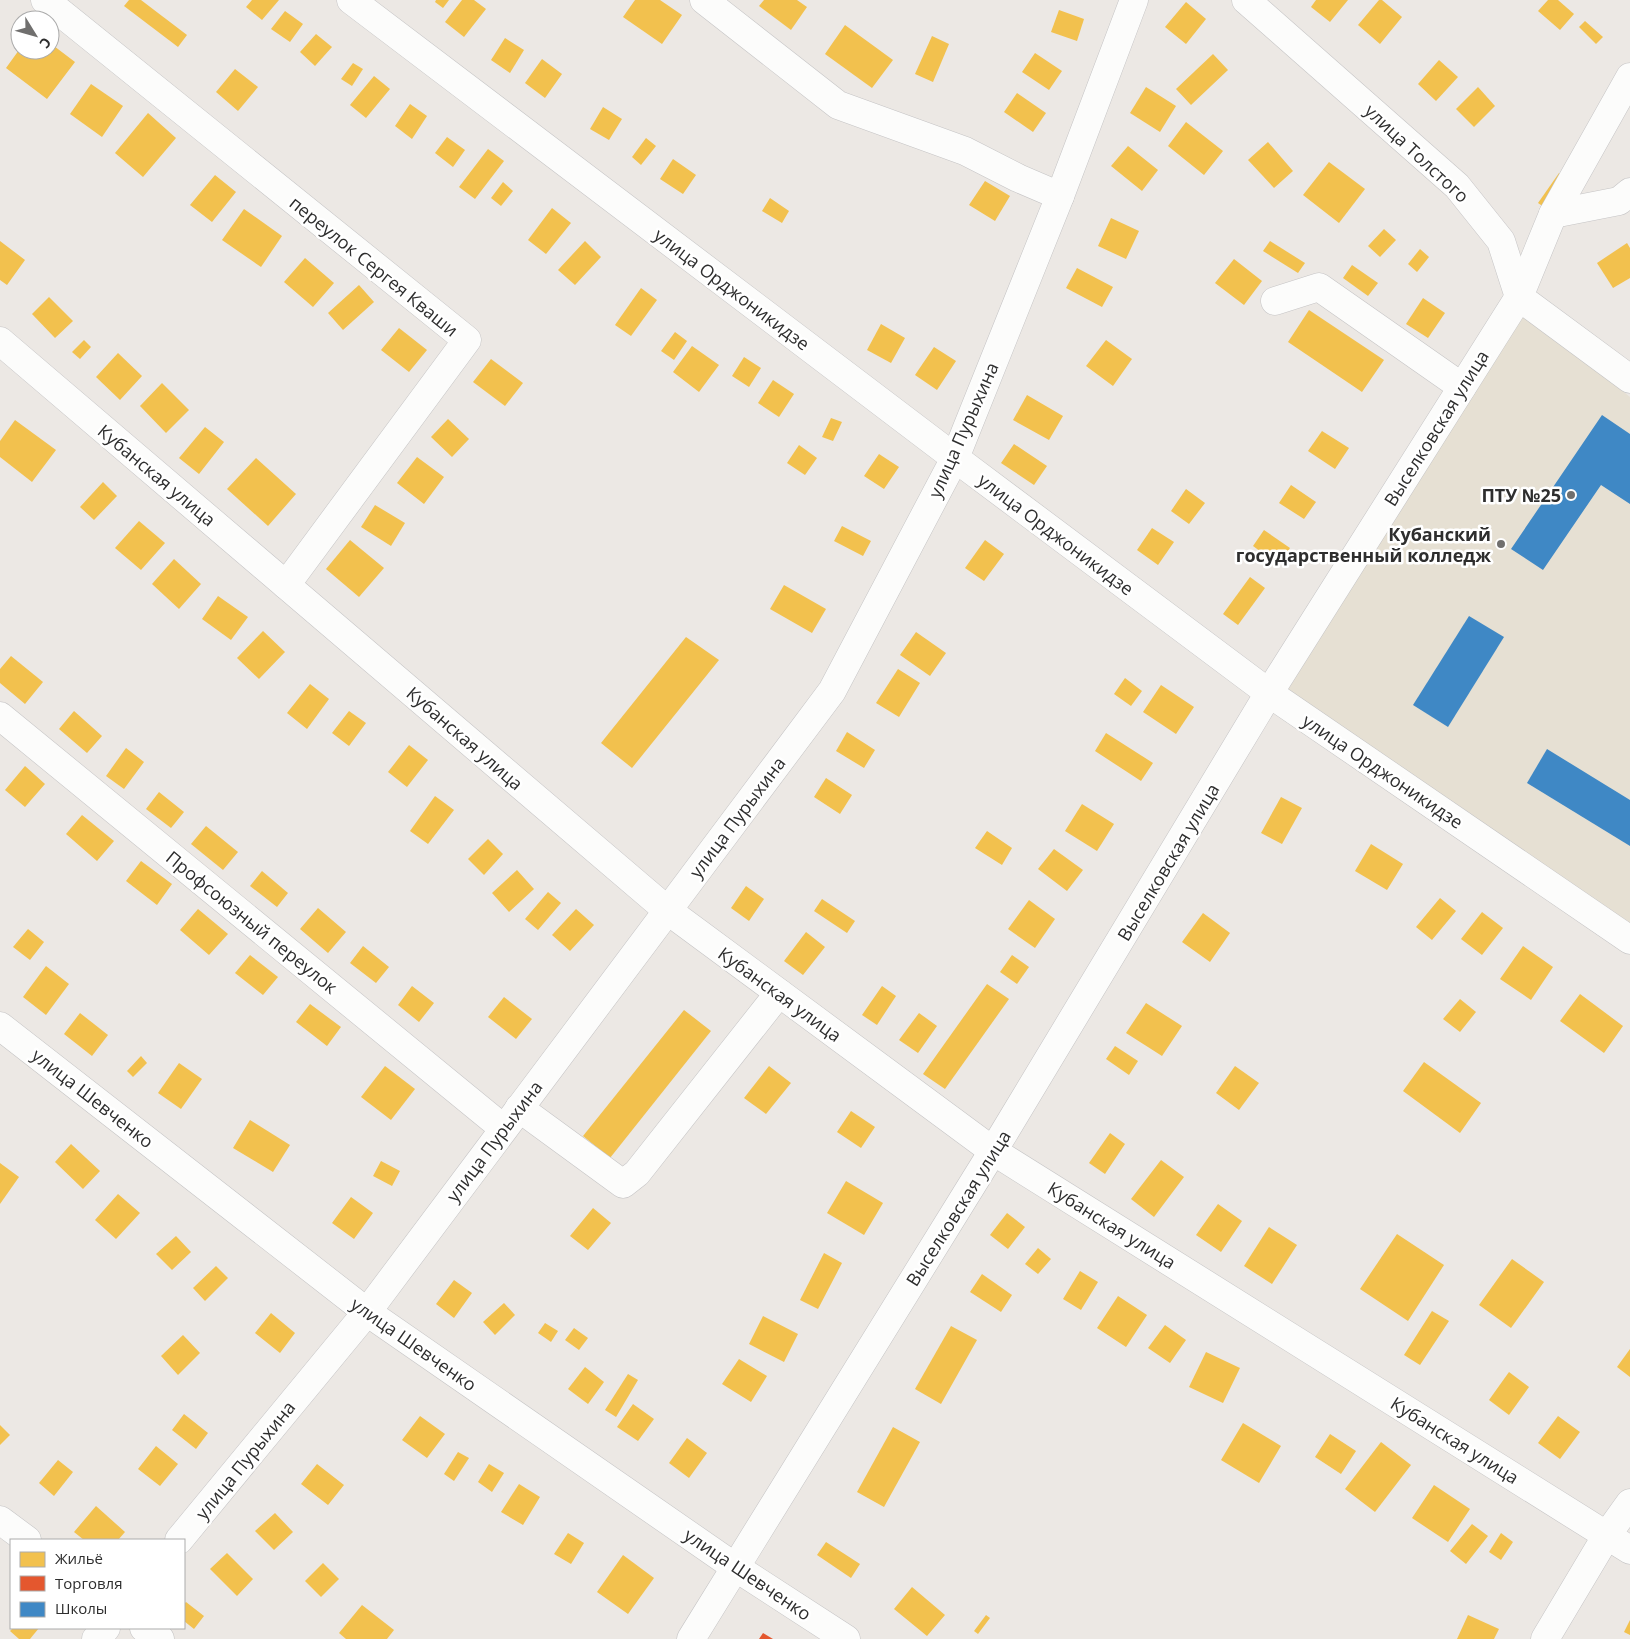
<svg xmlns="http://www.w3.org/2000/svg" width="1630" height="1639" viewBox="0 0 1630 1639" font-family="'Open Sans',sans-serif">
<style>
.education{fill:#e6e0d3}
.homes{fill:#f2c14e}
.shops{fill:#e4572e}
.schools{fill:#3f88c5}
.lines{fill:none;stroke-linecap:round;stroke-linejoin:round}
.minor-casing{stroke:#c5c4c5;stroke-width:29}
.minor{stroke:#fcfcfb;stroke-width:28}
.poi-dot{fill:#706f6e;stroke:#fff;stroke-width:2}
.labels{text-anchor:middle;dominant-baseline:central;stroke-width:5;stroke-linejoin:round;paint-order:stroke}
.street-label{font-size:18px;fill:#2e2e2e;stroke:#fff}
.poi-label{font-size:18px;font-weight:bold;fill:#2e2e2e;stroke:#fff;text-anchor:end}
</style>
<rect width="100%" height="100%" fill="#ece8e4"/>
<path class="education" d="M1521,308L1630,397V933L1280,691Z"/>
<g class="homes">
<path d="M129,0H141L187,35L178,47L124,6Z"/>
<path d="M252,0H279L262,20L246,7Z"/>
<path d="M436,0H449L443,8L435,2Z"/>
<path d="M462,0H474L486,9L464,37L445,22Z"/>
<path d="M635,0H660L682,15L662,44L623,17Z"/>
<path d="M764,0H797L807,7L791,30L759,6Z"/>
<path d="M1316,0H1348L1330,22L1311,7Z"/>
<path d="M1379,0H1382L1402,17L1380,44L1358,25Z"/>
<path d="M1548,0H1558L1574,14L1560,30L1538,11Z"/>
<path d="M1186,2L1206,19L1186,44L1165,27Z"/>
<path d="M1059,10L1084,19L1077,41L1051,32Z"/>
<path d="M285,11L303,24L290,42L271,29Z"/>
<path d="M1585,21L1603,37L1596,44L1579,27Z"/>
<path d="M845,25L893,60L872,88L825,54Z"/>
<path d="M316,34L332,47L315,66L300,52Z"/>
<path d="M932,36L949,44L933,82L915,74Z"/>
<path d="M505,38L524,50L510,73L491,60Z"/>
<path d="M50,43L75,62L47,99L6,68L19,50H50Z"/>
<path d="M1035,53L1062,71L1049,90L1022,72Z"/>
<path d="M1213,54L1228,70L1191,105L1176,89Z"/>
<path d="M542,59L562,74L545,98L525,83Z"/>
<path d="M1439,60L1458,77L1436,101L1418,84Z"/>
<path d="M353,63L363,69L352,86L341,79Z"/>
<path d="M235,69L258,87L238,111L216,92Z"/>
<path d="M374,76L390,89L366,118L350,105Z"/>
<path d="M91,84L123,106L102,137L70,114Z"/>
<path d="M1146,87L1176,106L1160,132L1130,113Z"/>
<path d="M1478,87L1495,106L1474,127L1456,109Z"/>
<path d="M1017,93L1046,113L1033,132L1004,112Z"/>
<path d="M410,104L427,116L412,139L395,126Z"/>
<path d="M603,107L622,119L609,140L590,129Z"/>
<path d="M148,113L176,138L143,177L115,153Z"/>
<path d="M1186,122L1223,151L1204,175L1168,146Z"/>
<path d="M447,137L465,150L453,167L435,153Z"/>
<path d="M646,138L656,146L641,165L632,157Z"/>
<path d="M1268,142L1293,171L1274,188L1248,160Z"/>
<path d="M1128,146L1158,170L1142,191L1111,166Z"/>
<path d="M488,149L504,161L475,199L459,187Z"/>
<path d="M673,159L696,175L683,194L660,179Z"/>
<path d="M1329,162L1365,189L1339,223L1303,195Z"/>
<path d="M1559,173L1568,179L1547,209L1538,203Z"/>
<path d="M215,175L236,192L212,222L190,205Z"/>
<path d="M985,181L1010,196L995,221L969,205Z"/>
<path d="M503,182L513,191L501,206L491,198Z"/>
<path d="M770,198L789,211L782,223L762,211Z"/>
<path d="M552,208L571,223L546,254L528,240Z"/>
<path d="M244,209L282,236L261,267L222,240Z"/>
<path d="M1111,218L1139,231L1126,259L1098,246Z"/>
<path d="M1384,229L1396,240L1380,257L1368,246Z"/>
<path d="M0,241L25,260L7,285L0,280Z"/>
<path d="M585,241L601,257L575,285L558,270Z"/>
<path d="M1270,241L1305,263L1298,273L1263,251Z"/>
<path d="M1627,243L1630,248V278L1613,288L1597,263Z"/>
<path d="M1420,249L1429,257L1417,272L1408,264Z"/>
<path d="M305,258L334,283L313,307L284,282Z"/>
<path d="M1234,259L1262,281L1244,305L1215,283Z"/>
<path d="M1352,265L1378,283L1368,296L1343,278Z"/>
<path d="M1077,268L1113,287L1102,307L1066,288Z"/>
<path d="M359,285L374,302L343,330L328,313Z"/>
<path d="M641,288L657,300L631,336L615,325Z"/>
<path d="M49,297L73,321L55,338L32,314Z"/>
<path d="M1423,298L1445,313L1428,338L1406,324Z"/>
<path d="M1309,310L1384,360L1362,392L1288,342Z"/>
<path d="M881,324L905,338L891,363L867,350Z"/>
<path d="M399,328L427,350L409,372L381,350Z"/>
<path d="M675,332L687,341L674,360L661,351Z"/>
<path d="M84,340L91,347L80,359L72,352Z"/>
<path d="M1106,340L1132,359L1113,386L1086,366Z"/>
<path d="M692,346L719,365L699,392L673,372Z"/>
<path d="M934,347L956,361L937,390L915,375Z"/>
<path d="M118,353L142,376L120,400L96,377Z"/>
<path d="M744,357L761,368L749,387L732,376Z"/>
<path d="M491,359L523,383L505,406L473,382Z"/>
<path d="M773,380L794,394L779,417L758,403Z"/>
<path d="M162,383L189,410L166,433L140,406Z"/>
<path d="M1027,395L1063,416L1049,440L1013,420Z"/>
<path d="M831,418L842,422L833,441L822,437Z"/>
<path d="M448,419L469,439L452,457L431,437Z"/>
<path d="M15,420L56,450L32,482L0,457V441Z"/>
<path d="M205,427L224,442L199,474L179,458Z"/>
<path d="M1322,431L1349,448L1335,469L1308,451Z"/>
<path d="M1014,444L1047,466L1034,485L1001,463Z"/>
<path d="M799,445L817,458L805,475L787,463Z"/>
<path d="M879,454L899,467L884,489L864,476Z"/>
<path d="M417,457L444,477L424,504L397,483Z"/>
<path d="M256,458L296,494L268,526L227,489Z"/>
<path d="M103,482L117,496L94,520L80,507Z"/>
<path d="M1291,485L1316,502L1304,519L1279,503Z"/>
<path d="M1186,489L1205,503L1189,524L1171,511Z"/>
<path d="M375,505L405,523L391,546L361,527Z"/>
<path d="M139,521L165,543L141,570L115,548Z"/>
<path d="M842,526L871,541L863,556L834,541Z"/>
<path d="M1152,528L1174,542L1158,565L1137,550Z"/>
<path d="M1264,530L1290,548L1279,565L1253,546Z"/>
<path d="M350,540L384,568L359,597L326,569Z"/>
<path d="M985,540L1004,554L984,581L965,568Z"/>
<path d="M174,559L201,584L179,609L152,584Z"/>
<path d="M1250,577L1265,588L1238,625L1223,614Z"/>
<path d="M784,585L826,609L812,633L770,609Z"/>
<path d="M218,596L248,617L231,640L202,619Z"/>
<path d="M263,631L285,652L259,679L237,658Z"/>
<path d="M916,632L946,653L930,676L900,655Z"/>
<path d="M686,637L719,660L632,768L601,743Z"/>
<path d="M11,656L43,682L25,704L0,683V669Z"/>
<path d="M898,669L920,683L899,717L876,703Z"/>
<path d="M1125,678L1142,691L1131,706L1114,694Z"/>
<path d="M310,684L329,699L307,729L287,713Z"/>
<path d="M1161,685L1194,707L1176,734L1143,712Z"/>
<path d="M74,711L102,736L87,753L59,729Z"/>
<path d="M349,711L366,723L349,746L332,733Z"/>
<path d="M847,732L875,750L864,768L836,751Z"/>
<path d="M1106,733L1153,763L1141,781L1095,751Z"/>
<path d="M409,745L428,760L407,787L388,772Z"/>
<path d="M126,748L144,762L124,789L106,776Z"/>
<path d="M25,766L45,784L25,807L5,790Z"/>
<path d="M826,778L852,795L840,814L814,797Z"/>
<path d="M159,792L184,812L171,828L146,809Z"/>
<path d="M435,796L454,810L428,844L410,831Z"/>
<path d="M1281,797L1302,808L1282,844L1261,833Z"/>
<path d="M1082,804L1114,824L1097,851L1065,831Z"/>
<path d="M82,815L114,841L97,861L66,834Z"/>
<path d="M206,826L238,852L223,870L191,844Z"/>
<path d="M987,831L1012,848L1002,865L975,848Z"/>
<path d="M488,839L503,854L484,875L468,859Z"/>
<path d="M1371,844L1403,864L1387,890L1355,871Z"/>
<path d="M1054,849L1083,870L1067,891L1038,869Z"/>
<path d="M141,861L172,884L157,905L126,881Z"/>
<path d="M517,870L534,889L509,912L492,893Z"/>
<path d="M262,871L288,893L277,907L250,886Z"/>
<path d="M746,886L764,899L749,921L731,908Z"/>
<path d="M548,892L561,903L538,930L525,919Z"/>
<path d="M1440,898L1456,911L1432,940L1416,927Z"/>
<path d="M822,899L855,921L847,933L814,911Z"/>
<path d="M1029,900L1055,919L1035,948L1008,929Z"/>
<path d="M318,908L346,932L328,953L300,929Z"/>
<path d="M198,909L228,934L209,955L180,930Z"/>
<path d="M576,909L594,925L570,951L552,935Z"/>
<path d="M1482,912L1503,928L1482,955L1461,939Z"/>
<path d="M1203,913L1230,933L1210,962L1182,942Z"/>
<path d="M28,929L44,942L30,960L13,947Z"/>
<path d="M806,932L825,947L803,975L784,961Z"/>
<path d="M363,946L389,967L376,983L350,963Z"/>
<path d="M1523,946L1553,967L1531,1000L1500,979Z"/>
<path d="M250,955L278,977L263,995L235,973Z"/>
<path d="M1012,955L1029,967L1017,984L1000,972Z"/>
<path d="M46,966L69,984L46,1015L23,997Z"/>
<path d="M987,984L1009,999L945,1089L923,1074Z"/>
<path d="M412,986L434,1003L419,1022L398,1005Z"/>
<path d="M882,986L896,996L877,1025L862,1015Z"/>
<path d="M1580,994L1623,1026L1604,1053L1560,1021Z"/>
<path d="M504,997L532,1019L516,1039L488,1017Z"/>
<path d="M1460,999L1476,1012L1460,1032L1443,1019Z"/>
<path d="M1146,1003L1182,1026L1162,1056L1126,1033Z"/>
<path d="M310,1004L341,1027L327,1046L296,1022Z"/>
<path d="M684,1010L711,1031L610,1158L583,1136Z"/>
<path d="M80,1013L108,1035L92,1056L64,1034Z"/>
<path d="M919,1013L937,1026L918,1053L899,1040Z"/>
<path d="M1115,1046L1138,1061L1129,1075L1106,1059Z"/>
<path d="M141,1056L147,1063L133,1077L127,1071Z"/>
<path d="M1424,1062L1481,1103L1460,1133L1403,1091Z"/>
<path d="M179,1063L202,1079L181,1109L158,1093Z"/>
<path d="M385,1066L415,1089L391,1120L361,1097Z"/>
<path d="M769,1066L791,1083L766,1114L744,1098Z"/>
<path d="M1235,1066L1259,1083L1239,1110L1216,1093Z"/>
<path d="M851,1111L875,1127L861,1148L837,1132Z"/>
<path d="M250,1120L290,1145L273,1172L233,1148Z"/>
<path d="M1110,1133L1125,1144L1105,1174L1089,1163Z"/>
<path d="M71,1144L100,1171L83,1189L55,1162Z"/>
<path d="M1161,1160L1184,1177L1154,1217L1131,1199Z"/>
<path d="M381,1161L400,1171L392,1186L373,1176Z"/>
<path d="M0,1163L19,1177L0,1204Z"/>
<path d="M846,1181L883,1203L864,1235L827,1213Z"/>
<path d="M118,1194L140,1213L116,1239L95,1220Z"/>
<path d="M351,1197L373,1213L354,1239L332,1223Z"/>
<path d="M1218,1204L1242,1221L1221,1252L1196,1235Z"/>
<path d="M593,1208L611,1223L588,1250L570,1236Z"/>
<path d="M1007,1213L1025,1227L1008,1249L990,1235Z"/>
<path d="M1269,1227L1297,1245L1272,1284L1244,1266Z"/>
<path d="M1397,1234L1444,1265L1408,1321L1360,1289Z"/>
<path d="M176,1236L191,1252L172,1270L156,1254Z"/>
<path d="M1038,1248L1051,1259L1038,1274L1025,1264Z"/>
<path d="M824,1253L842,1263L818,1309L800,1300Z"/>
<path d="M1512,1259L1544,1282L1511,1328L1479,1305Z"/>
<path d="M216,1266L228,1278L205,1301L193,1288Z"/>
<path d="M1080,1271L1098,1282L1081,1310L1063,1299Z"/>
<path d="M982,1274L1012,1295L1001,1312L970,1292Z"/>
<path d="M454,1280L472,1293L454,1318L436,1304Z"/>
<path d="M1118,1296L1147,1315L1126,1347L1097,1328Z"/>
<path d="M504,1303L515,1315L495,1335L483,1322Z"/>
<path d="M1432,1311L1449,1321L1420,1365L1404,1355Z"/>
<path d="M271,1313L295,1333L280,1353L255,1333Z"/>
<path d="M763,1316L798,1334L784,1362L749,1344Z"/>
<path d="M545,1323L558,1331L551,1342L538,1333Z"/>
<path d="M1165,1325L1186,1340L1170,1363L1148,1348Z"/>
<path d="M951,1326L977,1340L941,1404L915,1389Z"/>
<path d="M574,1328L588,1338L579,1350L565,1340Z"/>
<path d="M183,1335L200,1353L178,1375L161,1356Z"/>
<path d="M1630,1349V1377L1617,1367Z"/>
<path d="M1206,1352L1240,1368L1223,1403L1189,1387Z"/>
<path d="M739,1359L767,1376L751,1402L722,1384Z"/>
<path d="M585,1367L604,1382L588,1404L568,1389Z"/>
<path d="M1509,1372L1529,1387L1509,1415L1489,1400Z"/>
<path d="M628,1374L638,1380L616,1417L605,1410Z"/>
<path d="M633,1404L654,1419L638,1441L617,1427Z"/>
<path d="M184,1414L208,1433L196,1449L172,1430Z"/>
<path d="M420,1416L445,1434L427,1458L402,1440Z"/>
<path d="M1558,1416L1580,1432L1560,1459L1538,1443Z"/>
<path d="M1243,1423L1281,1446L1259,1483L1221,1460Z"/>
<path d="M0,1425L10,1435L0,1445Z"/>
<path d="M893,1427L920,1442L884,1507L857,1492Z"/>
<path d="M1330,1434L1356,1451L1341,1474L1315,1457Z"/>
<path d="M687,1438L707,1453L689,1478L669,1463Z"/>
<path d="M1381,1442L1411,1465L1375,1512L1345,1489Z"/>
<path d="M156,1446L178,1464L160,1486L138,1469Z"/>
<path d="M458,1452L469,1458L454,1481L444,1474Z"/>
<path d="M58,1460L73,1472L54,1496L39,1483Z"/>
<path d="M317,1464L344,1485L328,1505L301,1484Z"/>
<path d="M489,1464L504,1473L492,1492L478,1482Z"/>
<path d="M519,1484L540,1497L523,1525L501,1512Z"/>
<path d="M1434,1485L1470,1509L1448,1542L1412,1518Z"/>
<path d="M96,1506L125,1532L118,1540H84L74,1532Z"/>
<path d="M275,1513L293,1532L274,1550L255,1531Z"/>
<path d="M1472,1524L1488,1536L1466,1564L1450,1551Z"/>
<path d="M568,1533L584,1543L571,1564L554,1554Z"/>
<path d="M1501,1533L1513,1542L1501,1560L1489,1552Z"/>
<path d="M826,1542L860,1564L851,1578L817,1555Z"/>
<path d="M227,1553L253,1579L237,1596L210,1569Z"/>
<path d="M623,1555L654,1578L628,1614L597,1592Z"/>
<path d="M323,1563L339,1579L321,1597L305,1581Z"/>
<path d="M912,1587L945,1615L927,1636L894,1609Z"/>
<path d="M186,1602L204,1616L194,1629L184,1621V1604Z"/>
<path d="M362,1605L394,1630L387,1639H346L339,1633Z"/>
<path d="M986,1615L990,1618L978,1634L974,1631Z"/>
<path d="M1468,1615L1499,1629L1494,1639H1457Z"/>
<path d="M1630,1620V1635L1624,1632Z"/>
<path d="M13,1628H39L30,1639H19L10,1631Z"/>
</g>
<path class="shops" d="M763,1633L773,1639H759Z"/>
<g class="schools">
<path d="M1602,415L1630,434V504L1601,485L1543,570L1511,549Z"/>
<path d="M1469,616L1504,637L1448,727L1413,705Z"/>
<path d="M1547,749L1630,800V846L1527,783Z"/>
</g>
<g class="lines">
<defs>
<g id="minor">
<path d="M45,0L467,340L286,585"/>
<path d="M351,0L955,458L1269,693L1630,940"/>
<path d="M704,0L838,105L965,151L1018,178L1060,196"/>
<path d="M1246,0L1457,186L1501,241L1519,297L1630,379"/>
<path d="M1553,214L1619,201L1630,192"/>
<path d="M1275,301L1319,287L1462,387"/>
<path d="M0,341L667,910L993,1151L1630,1550"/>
<path d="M0,716L503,1128"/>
<path d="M0,1026L367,1312L735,1567L846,1639"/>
<path d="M519,1108L623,1184L637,1173L779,993"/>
<path d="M0,1520L27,1540"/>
<path d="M179,1540L367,1312L832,691L955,458L1060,196L1134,0"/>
<path d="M144,1628L160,1639"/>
<path d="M96,1639L106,1628"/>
<path d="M691,1639L993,1151L1269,693L1519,297L1553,214L1630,77"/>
<path d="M1545,1639L1607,1535L1630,1503"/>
</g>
</defs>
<use href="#minor" class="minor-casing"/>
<use href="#minor" class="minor"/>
</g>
<g class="poi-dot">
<circle cx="1571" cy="495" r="5"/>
<circle cx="1501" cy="544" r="5"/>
</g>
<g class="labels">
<g class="street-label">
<text transform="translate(1417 153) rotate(43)">улица Толстого</text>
<text transform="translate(374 266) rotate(39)">переулок Сергея Кваши</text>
<text transform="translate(732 289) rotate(37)">улица Орджоникидзе</text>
<text transform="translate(1436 428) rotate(-58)">Выселковская улица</text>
<text transform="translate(963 430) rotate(-66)">улица Пурыхина</text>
<text transform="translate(157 475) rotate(40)">Кубанская улица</text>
<text transform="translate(1056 534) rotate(37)">улица Орджоникидзе</text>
<text transform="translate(465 738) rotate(41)">Кубанская улица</text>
<text transform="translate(1383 771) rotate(34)">улица Орджоникидзе</text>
<text transform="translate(737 817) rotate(-53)">улица Пурыхина</text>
<text transform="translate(1168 862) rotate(-59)">Выселковская улица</text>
<text transform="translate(252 922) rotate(39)">Профсоюзный переулок</text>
<text transform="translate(780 994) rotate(36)">Кубанская улица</text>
<text transform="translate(93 1098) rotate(38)">улица Шевченко</text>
<text transform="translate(494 1141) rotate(-53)">улица Пурыхина</text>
<text transform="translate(958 1208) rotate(-58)">Выселковская улица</text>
<text transform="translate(1112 1225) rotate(32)">Кубанская улица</text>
<text transform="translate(414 1344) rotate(35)">улица Шевченко</text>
<text transform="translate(1455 1440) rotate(32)">Кубанская улица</text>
<text transform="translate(245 1460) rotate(-51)">улица Пурыхина</text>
<text transform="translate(748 1574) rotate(34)">улица Шевченко</text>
</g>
<g class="poi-label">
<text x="1561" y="495">ПТУ №25</text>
<text x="1491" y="534">Кубанский<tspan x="1491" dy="21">государственный колледж</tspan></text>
</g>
</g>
<rect x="10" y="1539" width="175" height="90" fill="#ffffff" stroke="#ababab"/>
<rect x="20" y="1552" width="25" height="15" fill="#f2c14e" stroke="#ababab"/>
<text x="55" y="1564" font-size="15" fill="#2e2e2e">Жильё</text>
<rect x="20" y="1576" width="25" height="15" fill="#e4572e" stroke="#ababab"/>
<text x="55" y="1589" font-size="15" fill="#2e2e2e">Торговля</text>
<rect x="20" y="1602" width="25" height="15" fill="#3f88c5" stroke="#ababab"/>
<text x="55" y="1614" font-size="15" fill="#2e2e2e">Школы</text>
<g transform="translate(35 35) rotate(127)"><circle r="24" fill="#ffffff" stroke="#ababab"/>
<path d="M0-4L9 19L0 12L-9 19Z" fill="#706f6e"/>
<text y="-8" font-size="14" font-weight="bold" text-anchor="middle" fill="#2e2e2e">С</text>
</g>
</svg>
